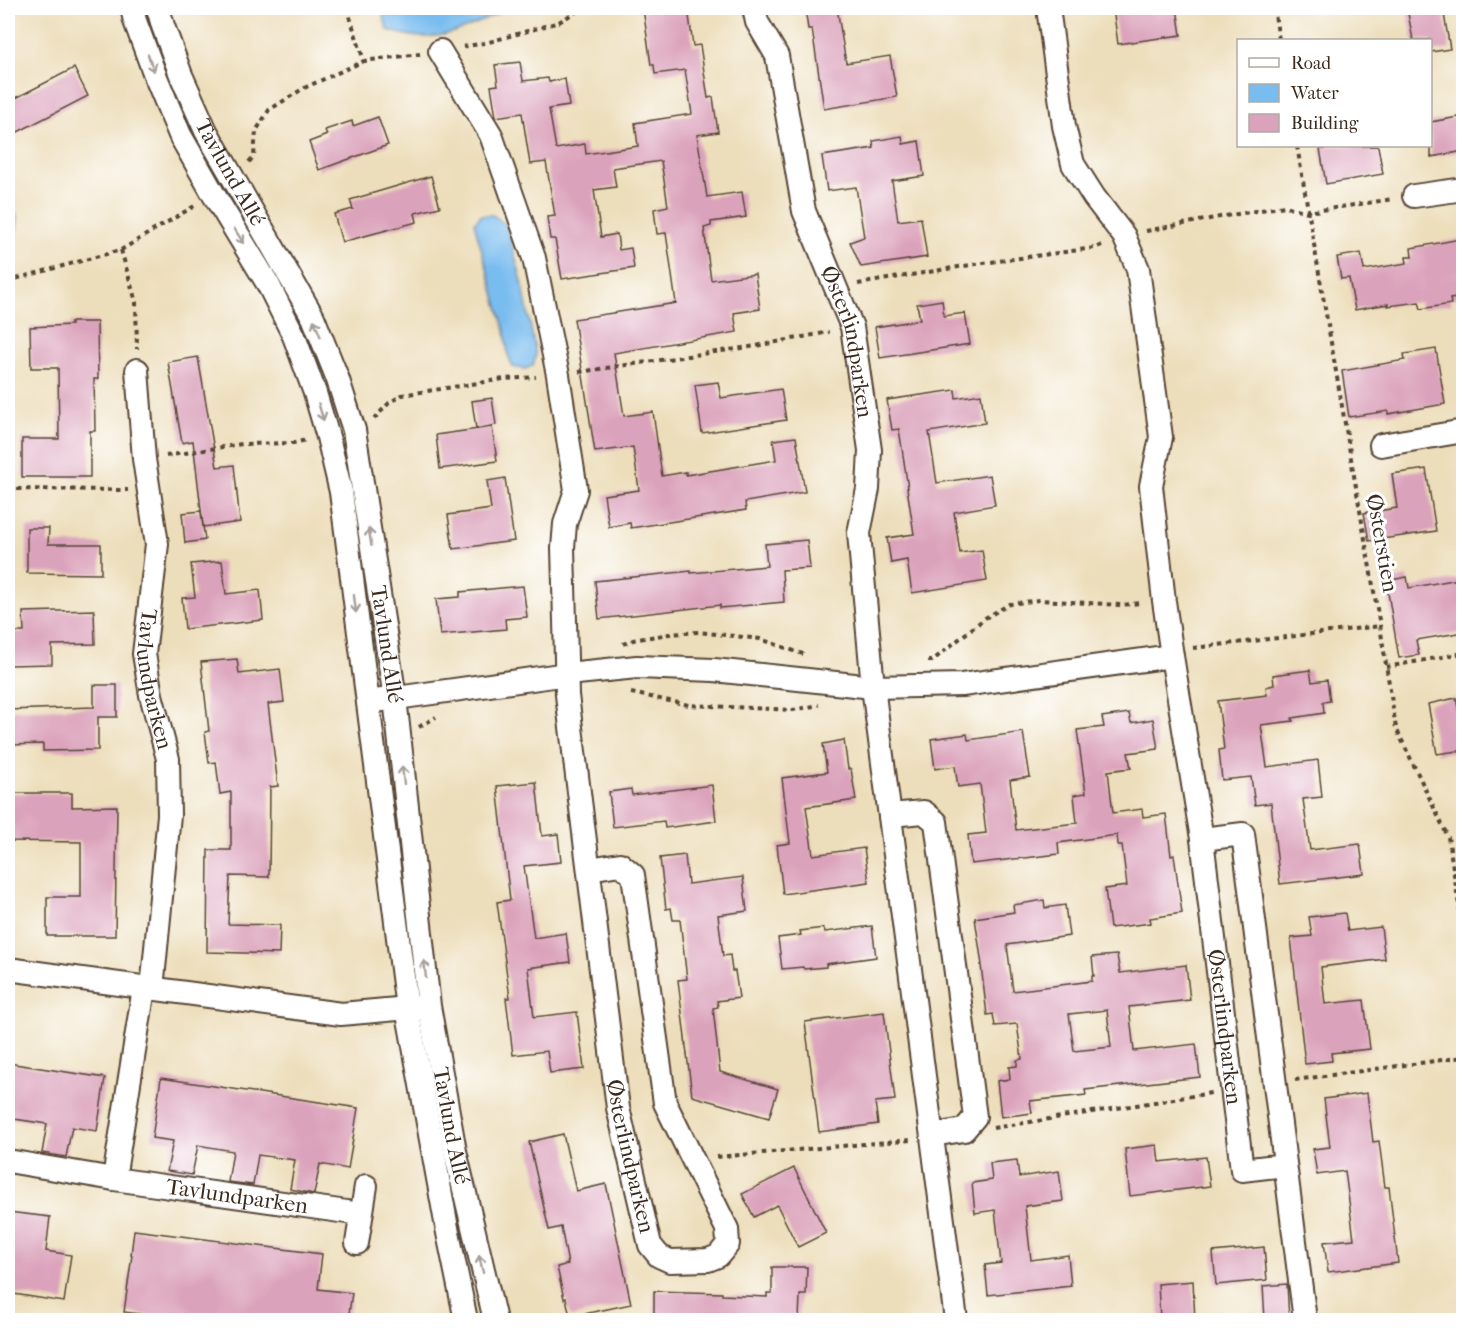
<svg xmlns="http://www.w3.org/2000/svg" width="1471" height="1328" viewBox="0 0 1471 1328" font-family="'IM FELL French Canon',serif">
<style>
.water{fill:#79bcef;stroke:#5a7386;stroke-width:1.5}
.building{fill:#dba3bb;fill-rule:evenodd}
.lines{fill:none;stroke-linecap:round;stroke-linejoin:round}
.minor-casing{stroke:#564536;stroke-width:26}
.path{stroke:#564536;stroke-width:4;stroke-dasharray:4.5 4.5;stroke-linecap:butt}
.minor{stroke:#fff;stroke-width:22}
.oneway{stroke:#a79f9a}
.labels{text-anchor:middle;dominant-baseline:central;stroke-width:6;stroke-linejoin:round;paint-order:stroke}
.street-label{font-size:22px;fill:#3b2a1e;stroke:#fff}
</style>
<rect width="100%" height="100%" fill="#fff"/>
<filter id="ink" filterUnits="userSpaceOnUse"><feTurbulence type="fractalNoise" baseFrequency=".0167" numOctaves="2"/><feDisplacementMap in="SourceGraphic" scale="12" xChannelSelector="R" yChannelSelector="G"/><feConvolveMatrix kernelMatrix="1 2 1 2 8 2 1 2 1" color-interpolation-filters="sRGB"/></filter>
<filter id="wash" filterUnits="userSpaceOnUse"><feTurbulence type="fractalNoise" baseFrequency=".008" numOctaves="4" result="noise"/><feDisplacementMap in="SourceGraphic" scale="24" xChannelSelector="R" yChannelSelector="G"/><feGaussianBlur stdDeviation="1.35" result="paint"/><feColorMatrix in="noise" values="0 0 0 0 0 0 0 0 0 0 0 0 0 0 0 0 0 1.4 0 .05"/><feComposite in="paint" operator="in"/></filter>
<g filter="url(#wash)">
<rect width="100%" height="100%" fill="#eddebb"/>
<g class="water">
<path d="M383,8H500L499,13C472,26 442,41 412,36C404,35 396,32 388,30L381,10Z"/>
<path d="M8,203L12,205L18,218L16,232L8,238Z"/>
<path d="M481,215H493L506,225L522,281L536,355L533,366L525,369L513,367L508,355L505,331L474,223Z"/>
</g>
<g id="blocks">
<g class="building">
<path d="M643,8H688L693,46L700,45L708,98L713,97L718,132L697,135L707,197L742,192L746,217L711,222V226L704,228L711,280L755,274L760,309L734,313L737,332L614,353L624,416L653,412L662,476L686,472V475L776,460L773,440L796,437L805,492L745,502L746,510L631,528L630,523L609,527L604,495L639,490L633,447L595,452L574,319L676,303L666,233L657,234L654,209L668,206L661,161L613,168L616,187L594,190L601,237L617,234L619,250L631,248L634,268L562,279L555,239H550L547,217L555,216L546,162L530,164L522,113L496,117L491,86L498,85L495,65L520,62L523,81L548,78L549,82L565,79L569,106L549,109L556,149L585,144L586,154L638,146L635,123L692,114L685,70L655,74L654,65H651Z"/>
<path d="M805,8H837L846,63L890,56L897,97L824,109L812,29H808Z"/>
<path d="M1113,8H1177L1181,35L1118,44Z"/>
<path d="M1407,8H1443L1450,49L1431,52V40H1413Z"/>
<path d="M74,68L88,96L8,137V102Z"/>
<path d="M1464,116V151L1431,157V122Z"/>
<path d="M378,117L388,145L319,170L309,142L327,135L325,130L352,121L353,126Z"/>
<path d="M902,136L903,144L919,141L924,176L892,181L898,221L921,218L927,257L861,267L850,242L864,237L856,187L827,191L822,156L874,148L873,141Z"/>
<path d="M1323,146H1378L1383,174L1326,184L1320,149H1324Z"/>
<path d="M431,176L440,207L415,213L417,222L342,242L334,214L353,209L350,200Z"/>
<path d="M1460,239L1461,242L1464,241V297L1450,299L1451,304L1421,309L1419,302L1388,306V304L1355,310L1349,278L1341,279L1337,257L1361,253L1364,270L1407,263L1406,257H1412L1411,248Z"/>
<path d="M942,300L944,316L965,313L970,344L880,358L875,327L920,320L917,304Z"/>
<path d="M71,322H97L98,379H94L95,431H90V477H22V439H59L58,368H31L30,327L71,325Z"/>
<path d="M1436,349L1445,404L1388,414V411L1349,417L1342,371L1405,360L1404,354Z"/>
<path d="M198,357L217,467L234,465L240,522L203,527L193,441L182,443L168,362Z"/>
<path d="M718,382L721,398L781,389L786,420L702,433L695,385Z"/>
<path d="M955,390L956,398L981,394L985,423L929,432L937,483L990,475L995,505L954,512L960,553L982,550L987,581L912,593L907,560L891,563L887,538L914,534L907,488H908L899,429L892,430L887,400Z"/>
<path d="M492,398L496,425L476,429L472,401Z"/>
<path d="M492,427L497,461L440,469L436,435Z"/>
<path d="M1426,469L1436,531L1369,541L1364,513L1397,508L1392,474Z"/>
<path d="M505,478L514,541L453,549L448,515L491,509L487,481Z"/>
<path d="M201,511L205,540L185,543L182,513Z"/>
<path d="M27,528H49L48,544H101V574L27,573Z"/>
<path d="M807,540L810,568L782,570L784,602L720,608V605L599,619L595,581L691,571V573L767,566L765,544Z"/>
<path d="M222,561L226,594L260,590L263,620L185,629L182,598L195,597L191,564Z"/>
<path d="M1407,577L1409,588L1464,578V632L1416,640L1419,655L1399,658L1386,581Z"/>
<path d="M523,586L527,617L505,619L506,629L440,635L436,599L460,597V592Z"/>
<path d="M94,610L95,644L52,645V664L8,665V632H24L23,612Z"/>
<path d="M237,659L239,674L280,669L284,702L268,704L278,786L270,787L269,877L230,876L228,924L280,925L279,954L207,952L208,850H231V792L220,794L216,762L209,763L205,732L209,731L201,662Z"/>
<path d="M1310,670L1312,682L1327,680L1330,701L1323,702L1324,713L1292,718L1293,721L1261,725L1267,767L1318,760L1322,797L1303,799L1310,850L1360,844L1364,874L1280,884L1271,803L1255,805L1251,777L1222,780L1219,750L1224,749L1218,701L1267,695L1266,687L1274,685L1273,675Z"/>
<path d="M94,685H117V717H98V750L43,751V744L8,745V710L94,707Z"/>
<path d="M1456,698L1459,713L1464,712V750L1437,754L1428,704Z"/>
<path d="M1129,713L1131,723L1153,719L1158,749L1128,753L1131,768L1108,771L1113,813L1142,809L1143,817L1166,814L1171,856L1174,855L1182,913L1150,918L1151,923L1110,928L1105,889L1127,886L1122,845H1118L1117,835L1058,843L1059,854L971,864L968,835L986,833L980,784L958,787L955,766L935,769L931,739L967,734L968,740L1023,732L1030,777L1010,780L1016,830L1077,823L1074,795L1086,793L1077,730L1104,727L1102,717Z"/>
<path d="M844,740L848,769H851L856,800L806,807L813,855L864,848L869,882L783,894L777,845L790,843L782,778L827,772L823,744Z"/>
<path d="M536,782L542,836L558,834L561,862L524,866L534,938L566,933L570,962L528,968L534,1017L577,1012L584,1069L550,1073L547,1051L513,1055L506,998H510L497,902L510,900L497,786Z"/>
<path d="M712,785L716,821L665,828L664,821L613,827L609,792L631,789L632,795Z"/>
<path d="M8,793H72V807L117,806L115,936H47V897H81V842L8,841Z"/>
<path d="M685,855L688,884L743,877L747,911L718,915L723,956L730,955L732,971H735L739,998L717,1001L718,1007L713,1008L720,1072L778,1089L769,1118L692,1096L678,980L687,979L680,920H673L671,908L666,909L660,858Z"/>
<path d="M1044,900L1045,908L1065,905L1069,936L1007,945L1013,991L1092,981V976H1094L1092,957L1117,955L1120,973L1186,965L1190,1000L1129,1007L1134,1051L1196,1044L1200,1077L1085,1090L1086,1095L1030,1101L1032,1113L1001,1117L997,1081L1010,1079L1009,1067L1017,1066V1060L1022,1059L1017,1024L995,1026L993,1014L987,1015L981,965H982L975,918L1014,912L1013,905ZM1107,1010L1111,1047L1074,1051L1069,1014Z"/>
<path d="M1345,913L1348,931L1381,927L1385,959L1321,967L1325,1004L1364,1000L1370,1049L1331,1053L1332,1061L1305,1064L1291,938L1312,936L1309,917Z"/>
<path d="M872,926L876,957L826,964V967L804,969L803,967L782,969L778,938L801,935L800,931L824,928L825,932Z"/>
<path d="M884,1012L895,1100L875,1102L878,1124L819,1132L805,1022Z"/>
<path d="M8,1063L105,1078L97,1131L72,1127L66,1157L42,1153L47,1124L8,1118Z"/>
<path d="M161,1078L358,1108L348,1169L320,1164L314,1194L290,1189L295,1160L258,1155L253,1185L228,1182L233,1151L198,1145L192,1175L167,1171L173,1141L152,1138Z"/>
<path d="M1367,1093L1373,1142L1379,1141L1385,1187H1389L1398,1263L1328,1272L1324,1242L1354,1239L1345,1171L1317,1175L1313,1149L1330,1147L1324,1099Z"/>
<path d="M563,1134L576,1191L606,1184L631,1304L570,1317L566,1298L564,1299L557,1267L568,1264L561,1227L549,1230L529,1142Z"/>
<path d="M1157,1145L1159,1162L1206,1157L1210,1186L1130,1196L1125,1149Z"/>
<path d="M1017,1160L1019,1177L1059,1171L1063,1201L1025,1206L1031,1260L1068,1255L1071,1286L988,1295L985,1265L1001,1263L995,1210L975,1213L972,1183L992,1180L990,1163Z"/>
<path d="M794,1168L826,1233L798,1247L777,1205L754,1217L742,1194Z"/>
<path d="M8,1212L50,1217L46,1251L71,1255L64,1302L8,1293Z"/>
<path d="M134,1230L322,1254L318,1289L352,1293L348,1320H184L124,1312L132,1255H131Z"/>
<path d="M1264,1247L1267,1280L1216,1285L1213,1252Z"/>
<path d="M772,1267H807L806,1295H800L799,1320H767V1318L721,1317V1320H654V1291L722,1293V1295L767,1297V1293H772Z"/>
<path d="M1193,1281L1195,1320H1160L1158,1284Z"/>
<path d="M1287,1284L1289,1320H1265L1263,1286Z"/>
</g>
</g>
</g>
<g filter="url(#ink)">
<use href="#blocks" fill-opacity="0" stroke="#564536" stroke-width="1.5"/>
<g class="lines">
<defs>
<g id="minor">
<path d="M132,8L135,21L155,75L180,135L214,195L268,284L294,336L315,393L328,437L341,492L407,1008L447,1228L466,1320"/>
<path id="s1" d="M158,8L163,26L181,75L206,131L313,317L337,377L354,430L395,698L429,1006L455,1151L495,1320"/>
<path id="s2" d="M754,8L757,22L777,56L804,211L852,327L870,450L868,489L859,533L873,687L956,1320"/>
<path d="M1050,8L1049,15L1064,126L1073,164L1094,197L1124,236L1138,269L1161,437L1151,486L1164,601L1172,656"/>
<path id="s3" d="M440,51L491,135L534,258L558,375L576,490L565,524L563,548L567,695L618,1108L650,1245L659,1256L670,1261L708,1260L718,1256L728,1244L727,1229L665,1103L633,875L620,864L589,869"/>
<path d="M1414,196L1464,189"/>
<path id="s4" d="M137,370L144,459L157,544L144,654L151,695L168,759L169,815L152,989"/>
<path d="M1381,445L1464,431"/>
<path id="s5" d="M368,702L567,674L637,667L714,670L873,687L962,685L1172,656L1202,839L1242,1170L1285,1165"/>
<path d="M890,815L924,812L936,822L975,1117L964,1130L932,1135"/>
<path d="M1202,839L1243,834L1305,1320"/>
<path d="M8,969L341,1014L420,1007"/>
<path id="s6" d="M8,1161L114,1179L361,1214"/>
<path d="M114,1179L144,988"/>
<path d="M357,1243L366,1186"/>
</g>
</defs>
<use href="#minor" class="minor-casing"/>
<g class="path">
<path d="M347,8L364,61L420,54"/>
<path d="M1274,8L1279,40"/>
<path d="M463,47L489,42L559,22L582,8"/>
<path d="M1297,146L1380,626L1396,728L1448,837L1464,936"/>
<path d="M249,162L254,156L256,131L269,110L304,88L364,61"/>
<path d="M1146,231L1220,217L1285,206L1308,212L1393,199"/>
<path d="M121,250L136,302L137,349"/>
<path d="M8,281L121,250L196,205"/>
<path d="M858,284L976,264L1094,248L1102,245"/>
<path d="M579,372L756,346L829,332"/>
<path d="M374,419L389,403L402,395L504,379L536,377"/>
<path d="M166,456L242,444L293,443L307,440"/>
<path d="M8,489L128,490"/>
<path d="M623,644L633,640L669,634L699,632L760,639L806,655"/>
<path d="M1193,648L1380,626"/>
<path d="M928,661H932L985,618L1010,604L1039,600L1121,605L1141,603"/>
<path d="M1386,667L1464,653"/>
<path d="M631,693L689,705L793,710L819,705"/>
<path d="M419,727L436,717"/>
<path d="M1454,874L1464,873"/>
<path d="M1295,1080L1464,1057"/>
<path d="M993,1128L1211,1093"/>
<path d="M717,1157L910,1140"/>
</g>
<use href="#minor" class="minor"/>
</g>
<defs><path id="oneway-shaft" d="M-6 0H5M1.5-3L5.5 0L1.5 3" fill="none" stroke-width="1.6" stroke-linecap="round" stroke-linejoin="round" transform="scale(1.5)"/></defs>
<g class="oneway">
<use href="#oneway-shaft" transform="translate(151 63) rotate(70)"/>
<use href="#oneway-shaft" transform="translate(239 236) rotate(58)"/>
<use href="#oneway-shaft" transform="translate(317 328) rotate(-112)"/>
<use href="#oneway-shaft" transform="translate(321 412) rotate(73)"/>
<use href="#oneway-shaft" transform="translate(370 537) rotate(-99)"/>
<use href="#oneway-shaft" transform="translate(355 604) rotate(83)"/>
<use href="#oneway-shaft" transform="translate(403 775) rotate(-96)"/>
<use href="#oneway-shaft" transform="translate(425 969) rotate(-96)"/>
<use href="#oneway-shaft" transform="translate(481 1264) rotate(-103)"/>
</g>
</g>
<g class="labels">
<g class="street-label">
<text stroke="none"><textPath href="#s1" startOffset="180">Tavlund Allé</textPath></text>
<text stroke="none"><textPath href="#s2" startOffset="350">Østerlindparken</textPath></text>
<text transform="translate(1382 543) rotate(80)">Østerstien</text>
<text stroke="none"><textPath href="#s1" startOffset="684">Tavlund Allé</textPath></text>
<text stroke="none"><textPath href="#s4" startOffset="312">Tavlundparken</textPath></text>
<text stroke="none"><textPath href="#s5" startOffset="1184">Østerlindparken</textPath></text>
<text stroke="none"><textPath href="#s1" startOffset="1170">Tavlund Allé</textPath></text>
<text stroke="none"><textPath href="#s3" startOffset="1137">Østerlindparken</textPath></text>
<text stroke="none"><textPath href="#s6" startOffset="232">Tavlundparken</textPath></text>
</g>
</g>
<rect width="1471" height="1328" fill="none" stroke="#fff" stroke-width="30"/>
<rect x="1237" y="39" width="195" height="108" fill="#ffffff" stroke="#b1aaa5" stroke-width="1.5"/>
<rect x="1249" y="58" width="30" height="9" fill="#ffffff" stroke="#b1aaa5" stroke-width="1.5"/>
<text x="1291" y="69" font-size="18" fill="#3b2a1e">Road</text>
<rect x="1249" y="84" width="30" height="18" fill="#79bcef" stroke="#b1aaa5" stroke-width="1.5"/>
<text x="1291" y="99" font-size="18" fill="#3b2a1e">Water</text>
<rect x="1249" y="114" width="30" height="18" fill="#dba3bb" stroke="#b1aaa5" stroke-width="1.5"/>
<text x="1291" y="129" font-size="18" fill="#3b2a1e">Building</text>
</svg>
